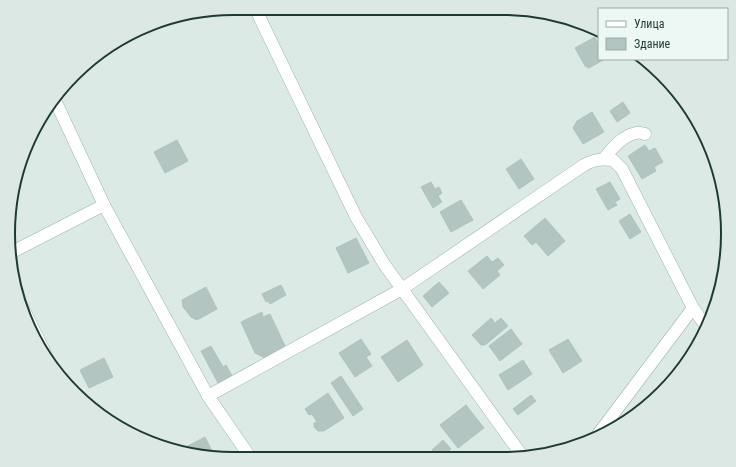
<svg xmlns="http://www.w3.org/2000/svg" width="736" height="467" viewBox="0 0 736 467" font-family="'Roboto Condensed',sans-serif">
<style>
.building{fill:#b2c5c0;stroke:#aec4bf}
.lines{fill:none;stroke-linecap:round;stroke-linejoin:round}
.street-casing{stroke:#9fb2ae;stroke-width:13}
.street{stroke:#fff;stroke-width:12}
.rim{fill:none;stroke:#1d3a37;stroke-width:2}
</style>
<rect width="100%" height="100%" fill="#dceae6"/>
<g class="building">
<path d="M595,37L599,46V59H605L589,68L585,66L575,48Z"/>
<path d="M623,102L630,113L617,122L610,111Z"/>
<path d="M592,112L604,132L583,144L573,128L577,121Z"/>
<path d="M177,140L188,161L165,173L154,152Z"/>
<path d="M645,145L649,151L655,148L663,162L654,167L656,171L642,179L628,156Z"/>
<path d="M521,159L534,179L519,189L506,169Z"/>
<path d="M431,182L435,189L439,187L442,193L438,196L442,202L433,208L421,187Z"/>
<path d="M610,182L620,199L615,202L617,205L608,210L596,189Z"/>
<path d="M461,200L473,220L451,232L440,212Z"/>
<path d="M630,214L641,232L630,239L619,221Z"/>
<path d="M545,218L565,241L548,256L536,242L532,245L524,236Z"/>
<path d="M356,238L369,263L348,273L336,248Z"/>
<path d="M487,256L492,262L498,258L504,265L497,271L500,275L483,289L468,271Z"/>
<path d="M439,282L449,293L432,307L423,296Z"/>
<path d="M281,285L286,295L270,304L268,301L266,302L262,294Z"/>
<path d="M206,287L217,309L197,320L191,317L183,307L182,300Z"/>
<path d="M262,312L263,317L270,314L286,348L265,358L255,353L241,322Z"/>
<path d="M491,318L495,323L501,318L508,326L485,345H481L472,335Z"/>
<path d="M511,329L522,344L500,361L489,346Z"/>
<path d="M361,339L371,354L366,357L372,366L355,377L339,353Z"/>
<path d="M568,339L582,361L563,373L549,350Z"/>
<path d="M407,340L423,365L398,382L381,357Z"/>
<path d="M211,346L223,367L226,365L232,376L218,383L201,351Z"/>
<path d="M104,358L113,377L89,388L80,370Z"/>
<path d="M523,360L532,374L508,390L499,375Z"/>
<path d="M341,376L363,409L353,416L331,383Z"/>
<path d="M328,393L344,418L324,431H318L314,427V423L317,422L312,414L309,415L305,409Z"/>
<path d="M531,395L536,401L518,415L513,409Z"/>
<path d="M466,405L484,428L458,448L440,425Z"/>
<path d="M205,437L214,455L211,457H204L182,451V449Z"/>
<path d="M443,440L451,449L439,458L432,450Z"/>
</g>
<g class="lines">
<defs>
<g id="street">
<path d="M255,8L356,217L384,264L523,457"/>
<path d="M54,98L104,205L208,396L250,457"/>
<path d="M604,159C612,148 622,136 636,133C639,132 642,133 645,134"/>
<path d="M12,252L104,205"/>
<path d="M17,296L47,357"/>
<path d="M208,396L402,289L584,165C596,159 600,159 613,160L622,169L693,308L705,325"/>
<path d="M596,437L693,308"/>
</g>
</defs>
<use href="#street" class="street-casing"/>
<use href="#street" class="street"/>
</g>
<path d="M0 0H736V467H0ZM233 15H503A218 218 0 0 1 721 233V234A218 218 0 0 1 503 452H233A218 218 0 0 1 15 234V233A218 218 0 0 1 233 15Z" fill="#dce8e4" fill-rule="evenodd"/>
<path class="rim" d="M233 15H503A218 218 0 0 1 721 233V234A218 218 0 0 1 503 452H233A218 218 0 0 1 15 234V233A218 218 0 0 1 233 15Z"/>
<rect x="598" y="8" width="130" height="52" fill="#edf7f3" stroke="#9aaba8"/>
<rect x="606" y="21" width="20" height="6" fill="#ffffff" stroke="#9aaba8"/>
<text x="634" y="28" font-size="12" fill="#1d3a37">Улица</text>
<rect x="606" y="38" width="20" height="12" fill="#b2c5c0" stroke="#9aaba8"/>
<text x="634" y="48" font-size="12" fill="#1d3a37">Здание</text>
</svg>
